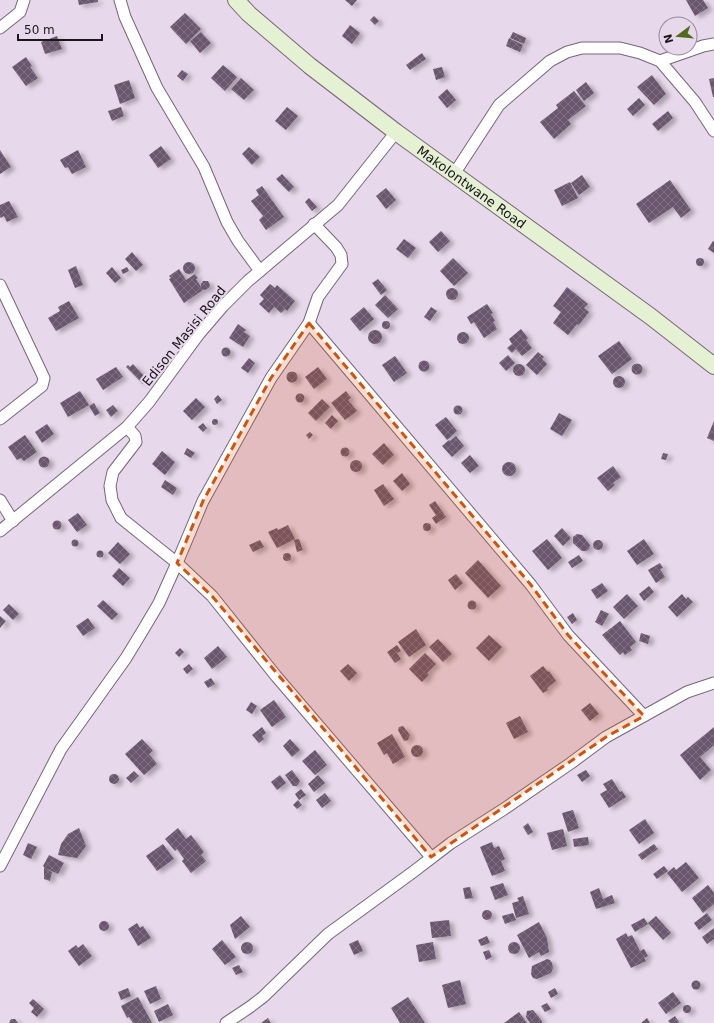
<svg xmlns="http://www.w3.org/2000/svg" width="714" height="1023" viewBox="0 0 714 1023" font-family="'DejaVu Sans',sans-serif">
<style>
.building{fill:url(#building-cross-hatch);filter:url(#shadow)}
.lines{fill:none;stroke-linecap:round;stroke-linejoin:round}
.minor-casing{stroke:#756777;stroke-width:13}
.secondary-casing{stroke:#756777;stroke-width:18}
.minor{stroke:#fff;stroke-width:11}
.secondary{stroke:#e5f1d3;stroke-width:16}
.marked{fill:#d4520e;fill-opacity:0.2;stroke:#d4520e;stroke-width:3;stroke-dasharray:8 5;stroke-linejoin:round}
.labels{text-anchor:middle;dominant-baseline:central;stroke-width:4;stroke-linejoin:round;paint-order:stroke}
.street-label{font-size:13px;fill:#1b151c;stroke:#e8d8eb}
</style>
<defs>
<pattern id="building-cross-hatch" width="8" height="8" patternUnits="userSpaceOnUse"><rect width="8" height="8" fill="#6a566e"/><path d="M0 0l8 8M0 8l8-8" fill="none" stroke="#7e6f81"/></pattern>
<filter id="shadow"><feDropShadow dx="4.5" dy="2.5" stdDeviation="2" flood-color="#0004"/></filter>
</defs>
<rect width="100%" height="100%" fill="#e8d8eb"/>
<g class="building">
<path d="M78,0H98V2L79,5Z"/>
<path d="M345,0H357L352,6Z"/>
<path d="M686,0H703L708,8L695,16Z"/>
<path d="M185,13L201,29L186,44L170,27Z"/>
<path d="M374,16L379,21L375,25L370,20Z"/>
<path d="M350,25L360,33L352,44L342,36Z"/>
<path d="M201,32L211,43L200,53L190,41Z"/>
<path d="M513,32L526,38L524,44L510,38Z"/>
<path d="M57,36L62,49L45,54L41,42Z"/>
<path d="M509,38L523,45L520,52L506,46Z"/>
<path d="M422,53L426,59L410,70L406,65Z"/>
<path d="M26,57L32,66L30,67L38,78L26,86L12,67Z"/>
<path d="M223,65L237,77L225,91L211,78Z"/>
<path d="M442,67L445,77L436,80L433,69Z"/>
<path d="M182,70L188,74L183,81L177,76Z"/>
<path d="M652,75L666,94L654,105L637,87Z"/>
<path d="M241,78L254,90L244,100L231,89Z"/>
<path d="M714,78V97H713L709,79Z"/>
<path d="M129,80L135,98L120,104L114,85Z"/>
<path d="M586,82L594,93L584,101L576,90Z"/>
<path d="M447,89L456,100L447,108L438,97Z"/>
<path d="M574,91L586,106L568,120L571,124L554,139L540,122L558,108L556,105Z"/>
<path d="M639,98L645,105L633,116L627,109Z"/>
<path d="M121,107L124,116L112,121L108,111Z"/>
<path d="M287,107L298,116L286,130L275,121Z"/>
<path d="M668,111L673,118L658,131L652,124Z"/>
<path d="M161,146L171,159L158,168L149,155Z"/>
<path d="M249,147L260,157L252,165L242,154Z"/>
<path d="M0,150L11,167L0,174Z"/>
<path d="M78,150L86,167L72,174L68,167L65,168L60,160Z"/>
<path d="M282,174L294,187L289,192L276,179Z"/>
<path d="M582,175L590,187L579,195L571,183Z"/>
<path d="M670,180L691,210L681,218L673,207L649,223L636,204Z"/>
<path d="M570,182L578,198L562,206L554,190Z"/>
<path d="M262,186L284,217L266,230L259,220L263,216L251,201L259,195L256,190Z"/>
<path d="M386,188L396,200L386,209L376,196Z"/>
<path d="M309,198L317,207L312,211L305,202Z"/>
<path d="M9,201L18,217L7,222L4,216L1,218L0,217V205Z"/>
<path d="M441,231L450,241L438,252L429,242Z"/>
<path d="M404,239L416,248L408,258L396,249Z"/>
<path d="M713,241H714V253L708,249Z"/>
<path d="M132,252L143,265L136,271L125,259Z"/>
<circle cx="700" cy="262" r="4"/>
<path d="M453,258L468,273L454,286L440,271Z"/>
<circle cx="189" cy="268" r="6"/>
<path d="M76,266L83,285L75,288L68,270Z"/>
<path d="M112,267L121,278L115,283L106,273Z"/>
<path d="M127,267L129,271L123,274L121,270Z"/>
<path d="M179,269L186,280L195,274L198,278L196,279L201,287V284L203,281H208L210,285L209,288L205,290L202,289L203,290L184,303L169,279L171,278L169,276Z"/>
<path d="M378,279L387,290L381,295L372,283Z"/>
<path d="M270,284L275,288L277,285L295,301L287,311L285,309L281,313L274,307L269,313L259,304L264,299L260,295Z"/>
<path d="M567,287L588,304L584,308L589,312L579,325L577,324L568,335L553,323L561,312L553,306Z"/>
<circle cx="452" cy="294" r="6"/>
<path d="M385,295L398,309L388,318L375,305Z"/>
<path d="M69,301L79,318L56,331L48,318L60,311L58,307Z"/>
<path d="M487,304L493,313L491,314L495,321L493,322L497,329L484,338L474,322L471,324L467,317Z"/>
<path d="M364,307L374,319L360,331L350,319Z"/>
<path d="M431,307L437,311L430,321L424,317Z"/>
<circle cx="386" cy="325" r="4"/>
<path d="M238,324L246,330L244,332L250,336L243,347L229,338Z"/>
<path d="M521,329L528,338L526,340L532,348L522,356L516,349L512,353L507,348L512,344L509,339Z"/>
<circle cx="375" cy="337" r="7"/>
<circle cx="463" cy="338" r="6"/>
<path d="M619,341L632,359L612,374L598,356Z"/>
<circle cx="226" cy="352" r="4.5"/>
<path d="M538,352L544,357L542,359L547,364L537,375L526,365Z"/>
<path d="M508,355L515,363L506,371L499,363Z"/>
<path d="M395,356L407,373L394,382L382,365Z"/>
<path d="M249,358L255,363L248,373L241,368Z"/>
<circle cx="424" cy="366" r="5.5"/>
<circle cx="637" cy="369" r="5.5"/>
<path d="M133,364L148,380L143,384L126,367L128,365L130,367Z"/>
<circle cx="519" cy="370" r="6"/>
<path d="M116,367L123,377L103,390L96,379Z"/>
<path d="M318,367L327,379L314,389L305,377Z"/>
<circle cx="292" cy="377" r="5.5"/>
<circle cx="619" cy="382" r="6"/>
<path d="M80,391L89,405L68,417L60,403Z"/>
<path d="M346,391L351,398L348,400L357,411L345,420L331,403Z"/>
<circle cx="300" cy="398" r="4.5"/>
<path d="M218,395L222,400L217,404L214,399Z"/>
<path d="M196,398L205,407L192,420L183,411Z"/>
<path d="M322,399L330,407L316,421L308,413Z"/>
<path d="M94,403L100,413L95,416L89,406Z"/>
<path d="M113,405L118,411L111,417L106,410Z"/>
<circle cx="458" cy="410" r="4.5"/>
<path d="M559,413L572,420L562,436L550,429Z"/>
<path d="M332,415L338,421L331,429L325,423Z"/>
<path d="M446,417L457,431L447,440L435,425Z"/>
<circle cx="215" cy="422" r="3"/>
<path d="M714,421V441L707,438Z"/>
<path d="M203,423L207,428L203,432L198,427Z"/>
<path d="M47,424L54,434L42,443L35,432Z"/>
<path d="M310,432L313,435L309,439L306,435Z"/>
<path d="M25,435L37,452L24,461L21,458L17,460L8,447Z"/>
<path d="M456,436L464,446L452,457L442,446L449,440L450,441Z"/>
<path d="M384,443L394,455L383,465L372,454Z"/>
<circle cx="345" cy="452" r="4.5"/>
<path d="M187,448L195,453L191,458L184,454Z"/>
<path d="M162,451L175,462L165,475L152,464Z"/>
<path d="M663,453L668,454L666,460L661,459Z"/>
<path d="M470,455L479,466L470,473L461,463Z"/>
<circle cx="44" cy="462" r="5.5"/>
<circle cx="356" cy="466" r="6"/>
<circle cx="509" cy="469" r="7"/>
<path d="M613,466L621,477L613,483L615,485L608,491L597,478Z"/>
<path d="M402,473L410,484L402,491L393,481Z"/>
<path d="M165,480L177,488L173,495L161,487Z"/>
<path d="M383,484L394,499L384,506L374,490Z"/>
<path d="M435,501L446,517L436,524L432,518L436,515L429,505Z"/>
<path d="M78,513L87,525L77,532L68,520Z"/>
<circle cx="57" cy="525" r="4.5"/>
<circle cx="427" cy="527" r="4"/>
<path d="M288,525L295,539L277,548L268,532L277,528L278,530Z"/>
<path d="M562,528L571,538L563,546L554,536Z"/>
<path d="M577,534L582,535L590,545L589,549L586,551H582L573,543V537Z"/>
<path d="M299,539L303,550L297,552L294,540Z"/>
<path d="M547,539L562,558L548,570L532,551Z"/>
<path d="M644,539L654,554L637,565L627,551Z"/>
<circle cx="75" cy="543" r="3.5"/>
<path d="M260,540L264,547L253,552L249,545Z"/>
<circle cx="598" cy="545" r="5"/>
<path d="M118,542L130,554L120,564L108,553Z"/>
<circle cx="100" cy="554" r="3.5"/>
<circle cx="287" cy="557" r="4"/>
<path d="M579,555L583,561L572,568L568,562Z"/>
<path d="M478,560L501,586L488,598L465,573Z"/>
<path d="M660,563L663,568L660,569L665,577L656,583L648,570Z"/>
<path d="M119,568L130,578L123,586L112,576Z"/>
<path d="M456,574L463,583L455,590L448,580Z"/>
<path d="M602,583L608,591L597,599L591,590Z"/>
<path d="M649,586L654,592L644,601L639,594Z"/>
<path d="M627,594L638,606L624,619L613,607Z"/>
<path d="M682,594L686,599L688,597L693,602L677,617L668,607Z"/>
<path d="M103,600L118,614L112,620L97,606Z"/>
<circle cx="472" cy="605" r="4.5"/>
<path d="M9,604L19,614L13,620L3,610Z"/>
<path d="M601,610L609,614L602,626L595,622Z"/>
<path d="M573,613L577,620L572,624L567,617Z"/>
<path d="M0,616L6,621L0,628Z"/>
<path d="M88,618L95,628L83,636L76,626Z"/>
<path d="M620,621L636,642L630,647L632,650L625,655L623,652L620,655L602,635Z"/>
<path d="M416,629L426,645L409,657L398,642Z"/>
<path d="M641,633L650,636L648,644L639,641Z"/>
<path d="M489,635L502,647L489,661L476,648Z"/>
<path d="M438,639L452,654L443,662L429,647Z"/>
<path d="M397,645L401,651L397,653L401,659L395,663L387,652Z"/>
<path d="M218,646L227,657L212,669L204,658Z"/>
<path d="M180,648L184,652L179,657L175,653Z"/>
<path d="M425,653L436,664L427,673L429,675L422,682L409,669Z"/>
<path d="M189,664L193,669L187,674L183,669Z"/>
<path d="M348,664L357,673L349,681L340,671Z"/>
<path d="M543,666L548,672L549,671L556,681L547,688L548,690L543,693L530,676Z"/>
<path d="M211,678L215,684L208,688L204,682Z"/>
<path d="M274,700L286,717L272,727L260,710Z"/>
<path d="M251,702L257,706L252,714L246,710Z"/>
<path d="M590,703L599,714L590,721L581,710Z"/>
<path d="M520,716L528,732L514,739L506,723Z"/>
<path d="M403,726L410,735L408,740L404,741L398,730L399,727Z"/>
<path d="M262,727L266,733L262,736L264,739L259,743L252,735Z"/>
<path d="M714,727V745L700,757L711,770L700,780L680,755Z"/>
<path d="M392,734L405,757L393,764L387,753L384,755L377,743Z"/>
<path d="M142,739L153,751L149,754L157,764L144,775L125,754Z"/>
<path d="M290,739L300,750L292,757L283,746Z"/>
<circle cx="417" cy="751" r="6"/>
<path d="M315,750L327,765L315,775L302,761Z"/>
<path d="M292,770L300,781L297,786H293L285,775Z"/>
<path d="M586,770L590,776L582,782L577,775Z"/>
<path d="M134,771L139,776L131,783L126,778Z"/>
<circle cx="114" cy="779" r="5"/>
<path d="M280,775L286,783L277,790L271,782Z"/>
<path d="M318,775L325,783L314,792L308,784Z"/>
<path d="M612,779L620,792L622,791L626,797L609,808L600,794L607,790L603,784Z"/>
<path d="M301,789L306,795L299,800L295,794Z"/>
<path d="M325,793L331,801L322,808L316,800Z"/>
<path d="M298,800L302,805L297,809L293,805Z"/>
<path d="M573,810L579,828L568,832L562,813Z"/>
<path d="M645,819L654,833L639,844L629,830Z"/>
<path d="M528,823L533,832L528,835L523,827Z"/>
<path d="M79,828L86,846L77,858L58,855L61,844L68,834Z"/>
<path d="M178,828L186,839L191,835L204,852L201,855L206,861L191,873L182,861L184,859L177,849L175,851L165,839Z"/>
<path d="M563,829L567,846L552,850L547,833Z"/>
<path d="M588,837L589,845L574,847L573,839Z"/>
<path d="M492,842L494,848L499,846L505,859L501,861L505,871L492,876L480,847Z"/>
<path d="M28,843L37,847L31,859L23,855Z"/>
<path d="M163,844L174,859L157,871L146,856Z"/>
<path d="M654,844L658,849L642,860L638,855Z"/>
<path d="M49,855L64,863L58,874L45,868L52,872L50,881L44,879V867L43,866Z"/>
<path d="M686,862L699,878L682,892L667,873L674,867L676,870Z"/>
<path d="M664,866L668,871L657,879L653,874Z"/>
<path d="M503,883L508,895L495,900L490,887Z"/>
<path d="M708,885L714,893V904L703,913L692,898Z"/>
<path d="M470,887L473,898L465,899L463,888Z"/>
<path d="M599,888L603,899L612,895L615,903L596,909L590,892Z"/>
<path d="M523,896L529,914L516,918L512,903L519,901L517,898Z"/>
<circle cx="487" cy="915" r="5"/>
<path d="M513,913L516,920L505,924L502,916Z"/>
<path d="M707,913L712,920L699,930L694,923Z"/>
<path d="M241,916L250,927L235,939L230,925Z"/>
<path d="M656,916L671,933L663,940L648,923Z"/>
<path d="M644,918L648,924L635,932L631,925Z"/>
<path d="M449,920L451,936L432,938L430,922Z"/>
<circle cx="104" cy="926" r="5"/>
<path d="M539,922L547,938L549,952L541,956L539,952L529,958L517,935Z"/>
<path d="M137,923L140,928L143,926L151,938L138,946L128,929Z"/>
<path d="M714,928V939L707,944L702,937Z"/>
<path d="M626,933L628,937L632,935L640,951L644,949L648,956L644,958L646,961L631,968L616,939Z"/>
<path d="M487,936L490,943L481,946L478,940Z"/>
<path d="M222,940L236,957L225,965L212,949Z"/>
<path d="M358,940L363,951L354,955L349,944Z"/>
<circle cx="247" cy="948" r="6"/>
<path d="M433,942L436,959L419,962L416,945Z"/>
<circle cx="514" cy="948" r="6"/>
<path d="M83,944L92,956L79,966L68,951L76,945L78,948Z"/>
<path d="M489,950L492,957L486,960L483,952Z"/>
<path d="M547,959L550,960L552,963L553,968L551,973L537,979L533,978L531,974L532,966Z"/>
<path d="M239,965L243,972L236,975L232,968Z"/>
<path d="M460,980L466,1004L448,1008L442,985Z"/>
<circle cx="696" cy="985" r="4.5"/>
<path d="M156,986L161,999L150,1004L144,991Z"/>
<path d="M128,988L131,996L121,1000L118,992Z"/>
<path d="M555,988L558,994L551,998L548,992Z"/>
<path d="M673,992L681,1003L666,1014L658,1003Z"/>
<path d="M138,997L152,1023H133L129,1017L127,1018L121,1006Z"/>
<path d="M408,997L425,1023H400L391,1008Z"/>
<path d="M33,999L44,1009L37,1017L31,1012L34,1008L29,1003Z"/>
<path d="M547,1003L551,1009L545,1012L541,1006Z"/>
<path d="M168,1004L173,1015L159,1022L154,1011Z"/>
<circle cx="687" cy="1009" r="4"/>
<path d="M533,1010L542,1021V1023H530L526,1017L527,1011Z"/>
<path d="M519,1012L527,1023H504Z"/>
<path d="M675,1016L679,1022L678,1023H670L668,1021Z"/>
<path d="M268,1018L271,1023H261Z"/>
<path d="M647,1018L650,1023H641Z"/>
<path d="M11,1019H15L18,1023H9Z"/>
</g>
<g class="lines">
<defs>
<g id="minor">
<path d="M120,0L125,17L157,88L204,167L227,222L238,241L260,271"/>
<path d="M0,28L20,12L24,0"/>
<path d="M660,61L703,46L714,44"/>
<path d="M454,174L499,105L550,61L567,52L582,48H620L640,53L660,61L695,102L714,131"/>
<path d="M0,285L44,378L42,386L0,419"/>
<path d="M309,323L531,585L568,635L644,716"/>
<path d="M127,427L135,436L136,442L113,472L110,486L112,500L121,518L177,563L212,596L276,676L431,857"/>
<path d="M0,500L13,521"/>
<path d="M0,531L127,427L149,402L199,334L223,306L248,281L338,205L396,132"/>
<path d="M0,866L61,749L126,658L143,630L159,603L177,563L203,501L271,378L309,323L318,297L342,264L341,255L336,247L314,224"/>
<path d="M226,1023L250,1007L263,997L328,934L413,872L451,843L504,809L571,763L606,737L687,692L714,683"/>
</g>
<g id="secondary">
<path id="s1" d="M236,0L249,14L310,66L396,132L650,316L714,366"/>
</g>
</defs>
<use href="#minor" class="minor-casing"/>
<use href="#secondary" class="secondary-casing"/>
<use href="#minor" class="minor"/>
<use href="#secondary" class="secondary"/>
</g>
<path class="marked" d="M309,323L531,585L568,635L644,716L606,737L431,857L212,596L177,563L203,501L271,378Z"/>
<g class="labels">
<g class="street-label">
<text stroke="none"><textPath href="#s1" startOffset="301">Makolontwane Road</textPath></text>
<text transform="translate(184 336) rotate(-51)">Edison Masisi Road</text>
</g>
</g>
<g transform="translate(678 36) rotate(254)"><circle r="19" fill="#e8d8eb" stroke="#968a98"/>
<path d="M0-3L7 15L0 10L-7 15Z" fill="#506b1e"/>
<text y="-6" font-size="11" font-weight="bold" text-anchor="middle" fill="#1b151c">N</text>
</g>
<path d="M18 34v6h84v-6" fill="none" stroke="#1b151c" stroke-width="2"/>
<text x="24" y="34" font-size="12" fill="#1b151c" stroke="#e8d8eb" stroke-width="3" paint-order="stroke">50 m</text>
</svg>
